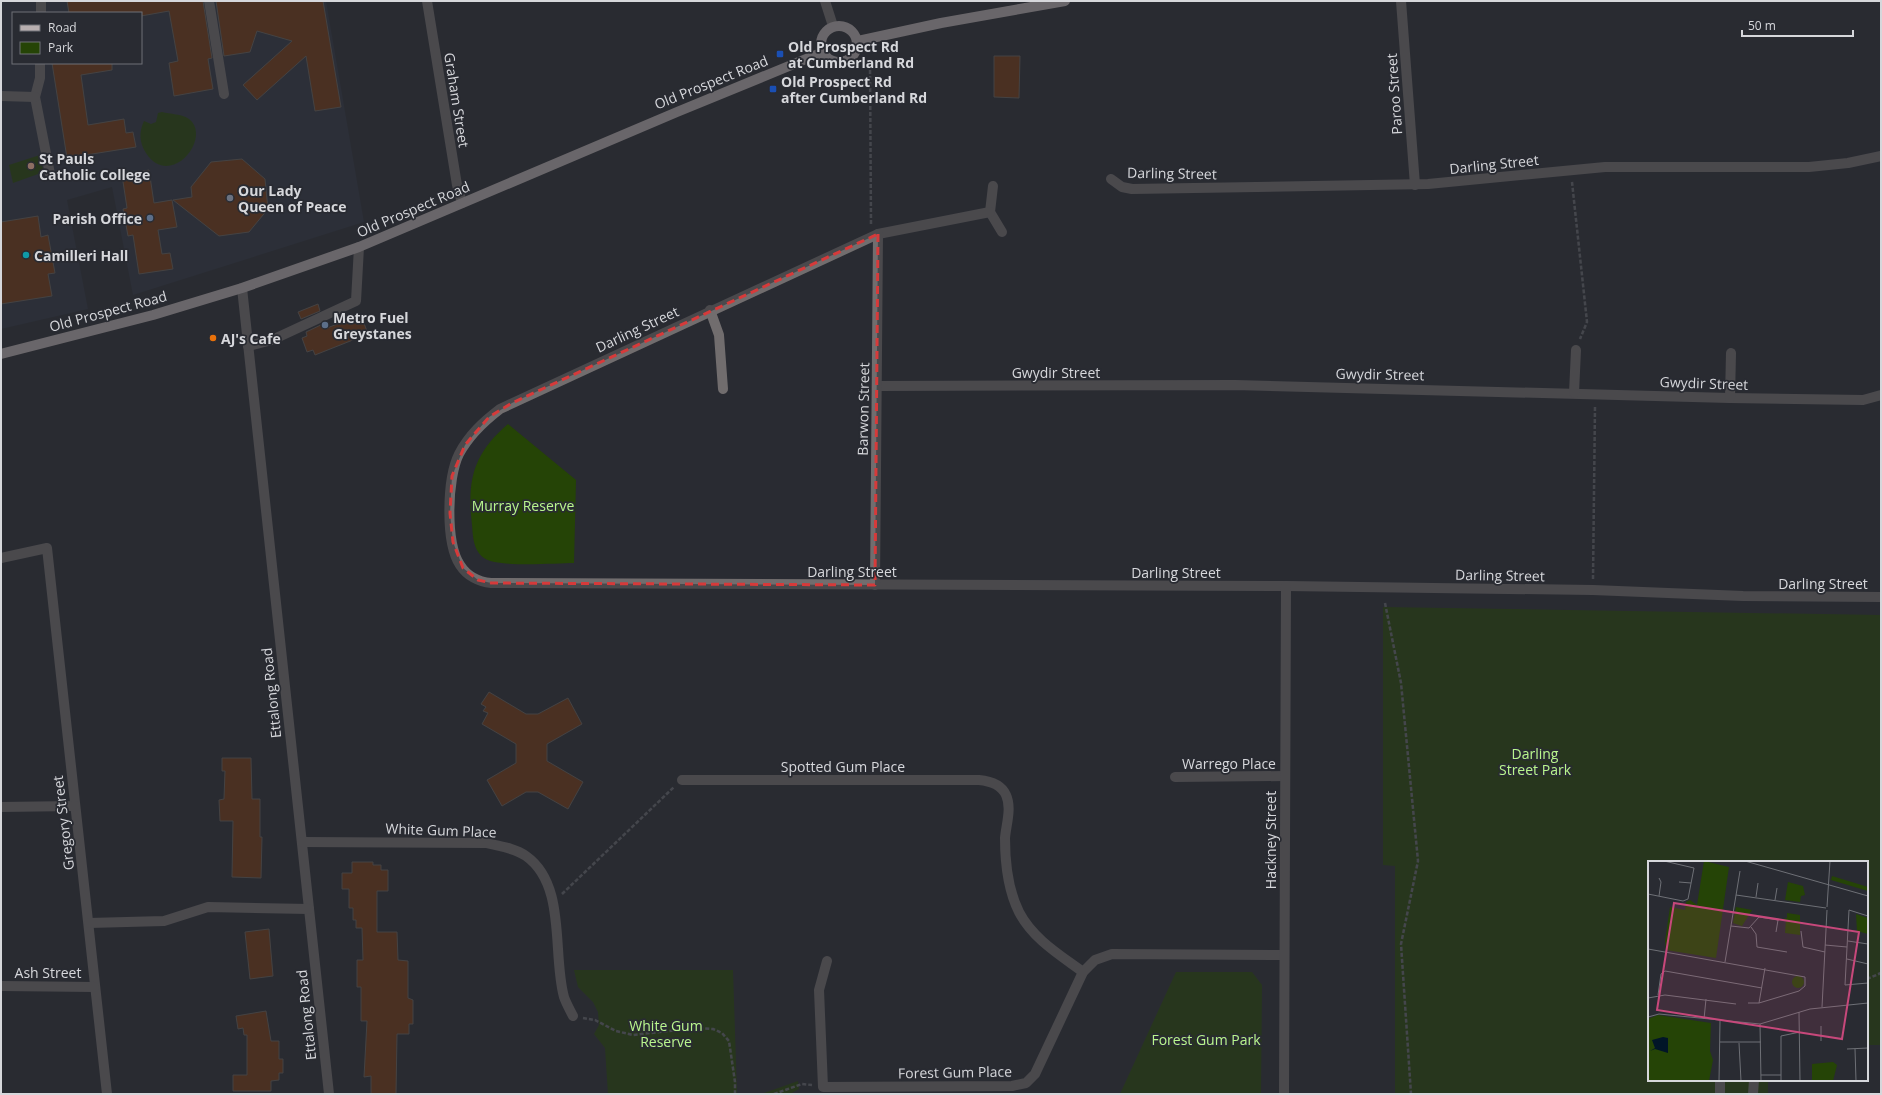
<svg xmlns="http://www.w3.org/2000/svg" width="1882" height="1095" viewBox="0 0 1882 1095" font-family="'Open Sans',sans-serif">
<style>
.built{fill:#2f3440;fill-rule:evenodd}
.green{fill:#254406}
.building{fill:#713711;stroke:#655e59}
.lines{fill:none;stroke-linecap:round;stroke-linejoin:round}
.path{stroke:#65676d;stroke-width:2.5;stroke-dasharray:4 2;stroke-linecap:butt}
.minor{stroke:#716d6e;stroke-width:10}
.major{stroke:#b7aeaf;stroke-width:10}
.marked{fill:none;stroke:#d63a3a;stroke-width:3;stroke-dasharray:8 5;stroke-linejoin:round}
.transit-dot{fill:#1a4fb4;stroke:#292b32;stroke-width:1.5}
.education-dot{fill:#8d6e63;stroke:#292b32;stroke-width:1.5}
.worship-dot{fill:#6b7280;stroke:#292b32;stroke-width:1.5}
.service-dot{fill:#5c6f8a;stroke:#292b32;stroke-width:1.5}
.culture-dot{fill:#0f9aa8;stroke:#292b32;stroke-width:1.5}
.food-dot{fill:#e8710a;stroke:#292b32;stroke-width:1.5}
.labels{text-anchor:middle;dominant-baseline:central;stroke-width:3.5;stroke-linejoin:round;paint-order:stroke}
.poi-label{font-size:14px;font-weight:bold;fill:#d6d7db;stroke:#292b32;text-anchor:start}
.street-label{font-size:14px;fill:#d6d7db;stroke:#292b32}
.park-label{font-size:14px;fill:#b9f68d;stroke:#292b32}
.inset-road{fill:none;stroke:#6e7076;stroke-width:1}
.view{fill:#c7487b;fill-opacity:0.15;stroke:#c7487b;stroke-width:2}
.inset-edge{fill:none;stroke:#d6d7db;stroke-width:2}
</style>
<rect width="100%" height="100%" fill="#292b32"/>
<path class="built" d="M1,1H326L364,222L133,295L112,187L67,200L88,309L1,329ZM13,13H141V63H13Z"/>
<g class="green">
<path d="M162,112C170,114 182,114 189,119C213,138 170,190 146,153C139,142 139,132 144,121L151,124L156,122L158,113Z"/>
<path d="M40,155L43,170L38,174L13,183L9,165Z"/>
<path d="M508,424L576,480L574,563C555,563 498,568 484,558C473,550 473,536 472,525C467,480 473,454 508,424Z"/>
<path d="M1383,607L1881,615V1045H1867V862H1649V1080H1768V1094H1395V866L1383,865Z"/>
<path d="M574,970H733L737,1094H608L605,1048L594,1034L599,1025L598,1012L593,1002L578,987Z"/>
<path d="M1176,972H1252L1262,985L1261,1094H1120Z"/>
<path d="M798,1081L799,1089L790,1094H761Z"/>
</g>
<g class="building">
<path d="M67,1H203L212,58L208,59L213,89L174,96L169,63L178,61L169,11L141,16V13H69Z"/>
<path d="M216,1H323L341,107L315,111L306,56L257,100L243,85L292,41L257,31L250,52L224,56Z"/>
<path d="M994,56H1020L1019,98L994,97Z"/>
<path d="M52,63H112V70L81,75L88,125L124,119L126,133L133,132L136,147L67,158Z"/>
<path d="M242,159L265,179L268,209L249,232L219,236L173,200L192,197L191,187L211,162Z"/>
<path d="M149,170L154,203L172,200L177,227L158,230L162,254L170,253L173,269L139,274L133,235L128,236L123,209L127,208L122,175Z"/>
<path d="M38,216L41,237L48,235L55,273L48,274L52,296L1,304V222Z"/>
<path d="M318,304L320,311L301,319L298,312Z"/>
<path d="M361,315L368,334L315,355L313,350L307,352L302,338L307,336L306,332L325,323L327,328Z"/>
<path d="M489,692L526,714H538L568,698L582,724L547,744V761L583,782L568,809L538,792H526L502,806L487,780L516,763V744L482,724L488,713L483,711L486,707L481,704Z"/>
<path d="M222,758H251L252,799H260V837H262L261,878L232,877L233,821H220L219,800L224,799L225,771H222Z"/>
<path d="M352,862H373V865H381V870H388V891H377V932H397L398,960L408,961V998L413,1000V1024H409V1034H397L396,1094H371V1076L364,1077L367,1021H361V987H357V960H363L362,928H356V920H353V908H349V889H342V873H352Z"/>
<path d="M269,929L273,976L250,979L245,932Z"/>
<path d="M266,1011L271,1041H279V1059H283V1073H279V1080L271,1081V1091H233V1075H247V1035H244L243,1028L238,1029L236,1016Z"/>
</g>
<g class="lines">
<g class="path">
<path d="M870,64L871,224"/>
<path d="M1572,182L1587,322L1580,339"/>
<path d="M1593,579L1595,406"/>
<path d="M1385,603L1401,683L1418,861L1401,944L1411,1094"/>
<path d="M562,894L674,787"/>
<path d="M1867,979L1881,973"/>
<path d="M583,1018L595,1020L616,1031L633,1035L695,1028L713,1029L722,1033L729,1041L735,1082V1094"/>
<path d="M774,1094L802,1084L812,1085"/>
</g>
<g class="minor">
<path d="M209,1L224,94"/>
<path d="M427,1L457,185L462,203"/>
<path d="M825,1L833,26"/>
<path d="M1401,1L1415,185"/>
<path d="M41,13V1"/>
<path d="M40,63V78L35,97L50,174"/>
<path d="M1,96L35,97"/>
<path d="M1111,179L1122,187L1132,189L1428,184L1605,167H1809L1848,163L1881,156"/>
<path d="M993,186L990,212L1002,232"/>
<path d="M990,212L878,234L500,409C483,422 469,435 459,454C447,478 445,542 460,565C467,576 479,582 491,583L1286,586L1593,590L1743,596L1881,597"/>
<path d="M242,288L329,1094"/>
<path d="M710,310L719,335L723,389"/>
<path d="M248,346L272,340L356,301L359,247"/>
<path d="M878,386L1235,385L1730,398L1863,400L1881,395"/>
<path d="M1574,393L1576,350"/>
<path d="M1730,398L1731,353"/>
<path d="M1,558L47,548L107,1094"/>
<path d="M875,585L878,234"/>
<path d="M1175,777L1284,776"/>
<path d="M682,780H979C990,781 1001,784 1006,795C1012,808 1006,825 1005,838C1005,862 1008,890 1019,912C1033,939 1060,955 1083,972"/>
<path d="M1,807L75,806"/>
<path d="M302,842L486,843C499,846 515,848 526,856C567,885 552,954 564,997C566,1003 570,1010 573,1016"/>
<path d="M89,923L164,921L208,907L309,909"/>
<path d="M827,961L819,990L823,1087L1012,1086L1026,1083L1035,1074L1083,972L1095,960L1112,954L1284,955"/>
<path d="M1,986L94,987"/>
<path d="M1284,1094L1286,586"/>
<path d="M1720,1094V1080"/>
<path d="M1753,1094L1754,1080"/>
</g>
<g class="major">
<circle cx="839" cy="44" r="18"/>
<path d="M858,41L941,23L1065,1"/>
<path d="M1,354L153,315L242,288L359,247L677,112L823,52"/>
</g>
</g>
<path d="M0 0H1882V1095H0ZM878,234L875,585L491,583L478,580L463,568L453,542L450,513L452,476L465,445L489,417L512,403Z" fill="#292b32" fill-opacity=".55" fill-rule="evenodd"/>
<path class="marked" d="M878,234L875,585L491,583L478,580L463,568L453,542L450,513L452,476L465,445L489,417L512,403Z"/>
<g class="transit-dot">
<rect x="776" y="50" width="8" height="8" rx="2"/>
<rect x="769" y="85" width="8" height="8" rx="2"/>
</g>
<circle class="education-dot" cx="31" cy="166" r="4"/>
<circle class="worship-dot" cx="230" cy="198" r="4"/>
<g class="service-dot">
<circle cx="150" cy="218" r="4"/>
<circle cx="325" cy="325" r="4"/>
</g>
<circle class="culture-dot" cx="26" cy="255" r="4"/>
<circle class="food-dot" cx="213" cy="338" r="4"/>
<g class="labels">
<g class="poi-label">
<text x="788" y="46">Old Prospect Rd<tspan x="788" dy="16">at Cumberland Rd</tspan></text>
<text x="781" y="81">Old Prospect Rd<tspan x="781" dy="16">after Cumberland Rd</tspan></text>
<text x="39" y="158">St Pauls<tspan x="39" dy="16">Catholic College</tspan></text>
<text x="238" y="190">Our Lady<tspan x="238" dy="16">Queen of Peace</tspan></text>
<text x="142" y="218" text-anchor="end">Parish Office</text>
<text x="34" y="255">Camilleri Hall</text>
<text x="333" y="317">Metro Fuel<tspan x="333" dy="16">Greystanes</tspan></text>
<text x="221" y="338">AJ's Cafe</text>
</g>
<g class="street-label">
<text transform="translate(711 82) rotate(-22)">Old Prospect Road</text>
<text transform="translate(1394 94) rotate(-94)">Paroo Street</text>
<text transform="translate(457 100) rotate(81)">Graham Street</text>
<text transform="translate(1494 164) rotate(-6)">Darling Street</text>
<text transform="translate(1172 173) rotate(1)">Darling Street</text>
<text transform="translate(413 209) rotate(-23)">Old Prospect Road</text>
<text transform="translate(108 311) rotate(-15)">Old Prospect Road</text>
<text transform="translate(637 329) rotate(-25)">Darling Street</text>
<text x="1056" y="372">Gwydir Street</text>
<text transform="translate(1380 374) rotate(1)">Gwydir Street</text>
<text transform="translate(1704 383) rotate(2)">Gwydir Street</text>
<text transform="translate(863 409) rotate(-89)">Barwon Street</text>
<text x="852" y="571">Darling Street</text>
<text x="1176" y="572">Darling Street</text>
<text transform="translate(1500 575) rotate(1)">Darling Street</text>
<text x="1823" y="583">Darling Street</text>
<text transform="translate(271 693) rotate(-96)">Ettalong Road</text>
<text x="1229" y="763">Warrego Place</text>
<text x="843" y="766">Spotted Gum Place</text>
<text transform="translate(63 823) rotate(-97)">Gregory Street</text>
<text transform="translate(441 830) rotate(2)">White Gum Place</text>
<text transform="translate(1270 840) rotate(-90)">Hackney Street</text>
<text x="48" y="972">Ash Street</text>
<text transform="translate(306 1015) rotate(-96)">Ettalong Road</text>
<text transform="translate(955 1072) rotate(-1)">Forest Gum Place</text>
</g>
<g class="park-label">
<text x="523" y="505">Murray Reserve</text>
<text x="1535" y="753">Darling<tspan x="1535" dy="16">Street Park</tspan></text>
<text x="666" y="1025">White Gum<tspan x="666" dy="16">Reserve</tspan></text>
<text x="1206" y="1039">Forest Gum Park</text>
</g>
</g>
<g transform="translate(1648 861)">
<rect width="220" height="220" fill="#292b32"/>
<path d="M56,0L81,6L68,97L18,89L17,80L22,46L37,49L38,41L42,39L49,44ZM184,15L220,26V30L183,19ZM140,21L155,25L157,34L153,35L152,41L137,39ZM88,46L104,49L94,65L85,62ZM139,52L152,54V74L137,72L138,59H132L139,57ZM208,53L220,57V73L209,70ZM144 121a6 6 0 1 1 12 0a6 6 0 1 1-12 0ZM10,154L63,162L62,190L65,199L61,220H0V158ZM185,201L189,204L185,220H164V203Z" fill="#254406"/>
<path d="M15,176L20,177V192L7,188L2,190L7,187L4,179Z" fill="#011528"/>
<path class="inset-road" d="M97,0L220,35M11,17L13,21L11,35M31,21L43,22M0,33L35,40L40,38L46,7L16,0M88,34L178,47M108,36L110,22M127,39L129,27M179,46L182,0M220,55L201,49L197,124L220,122M83,65L101,67L111,56L130,59L128,71M103,66L108,73L109,86L139,91M153,70L155,86L177,91M200,80L220,83M177,84L199,86M0,88L157,116V125L151,130L111,142H100M199,98L220,103M77,101L92,10M10,134L13,113L17,110L114,127M0,137L17,134L88,143M111,142L117,107M174,146L179,49M151,151L152,220M0,156L11,153L112,163L162,148L220,142M56,158L58,138M112,163L113,220M173,165V180M72,181H113M91,182L93,220M199,188L220,187M207,188L208,220M113,214H133M71,220L72,160M133,220V175L152,171"/>
<path class="view" d="M26,42L211,71L194,178L9,149Z"/>
<rect width="220" height="220" class="inset-edge"/>
</g>
<rect width="1882" height="1095" fill="none" stroke="#d6d7db" stroke-width="4"/>
<rect x="12" y="12" width="130" height="52" fill="#292b32" stroke="#6e7076"/>
<rect x="20" y="25" width="20" height="6" fill="#b7aeaf" stroke="#6e7076"/>
<text x="48" y="32" font-size="12" fill="#d6d7db">Road</text>
<rect x="20" y="42" width="20" height="12" fill="#254406" stroke="#6e7076"/>
<text x="48" y="52" font-size="12" fill="#d6d7db">Park</text>
<path d="M1742 30v6h111v-6" fill="none" stroke="#d6d7db" stroke-width="2"/>
<text x="1748" y="30" font-size="12" fill="#d6d7db" stroke="#292b32" stroke-width="3" paint-order="stroke">50 m</text>
</svg>
